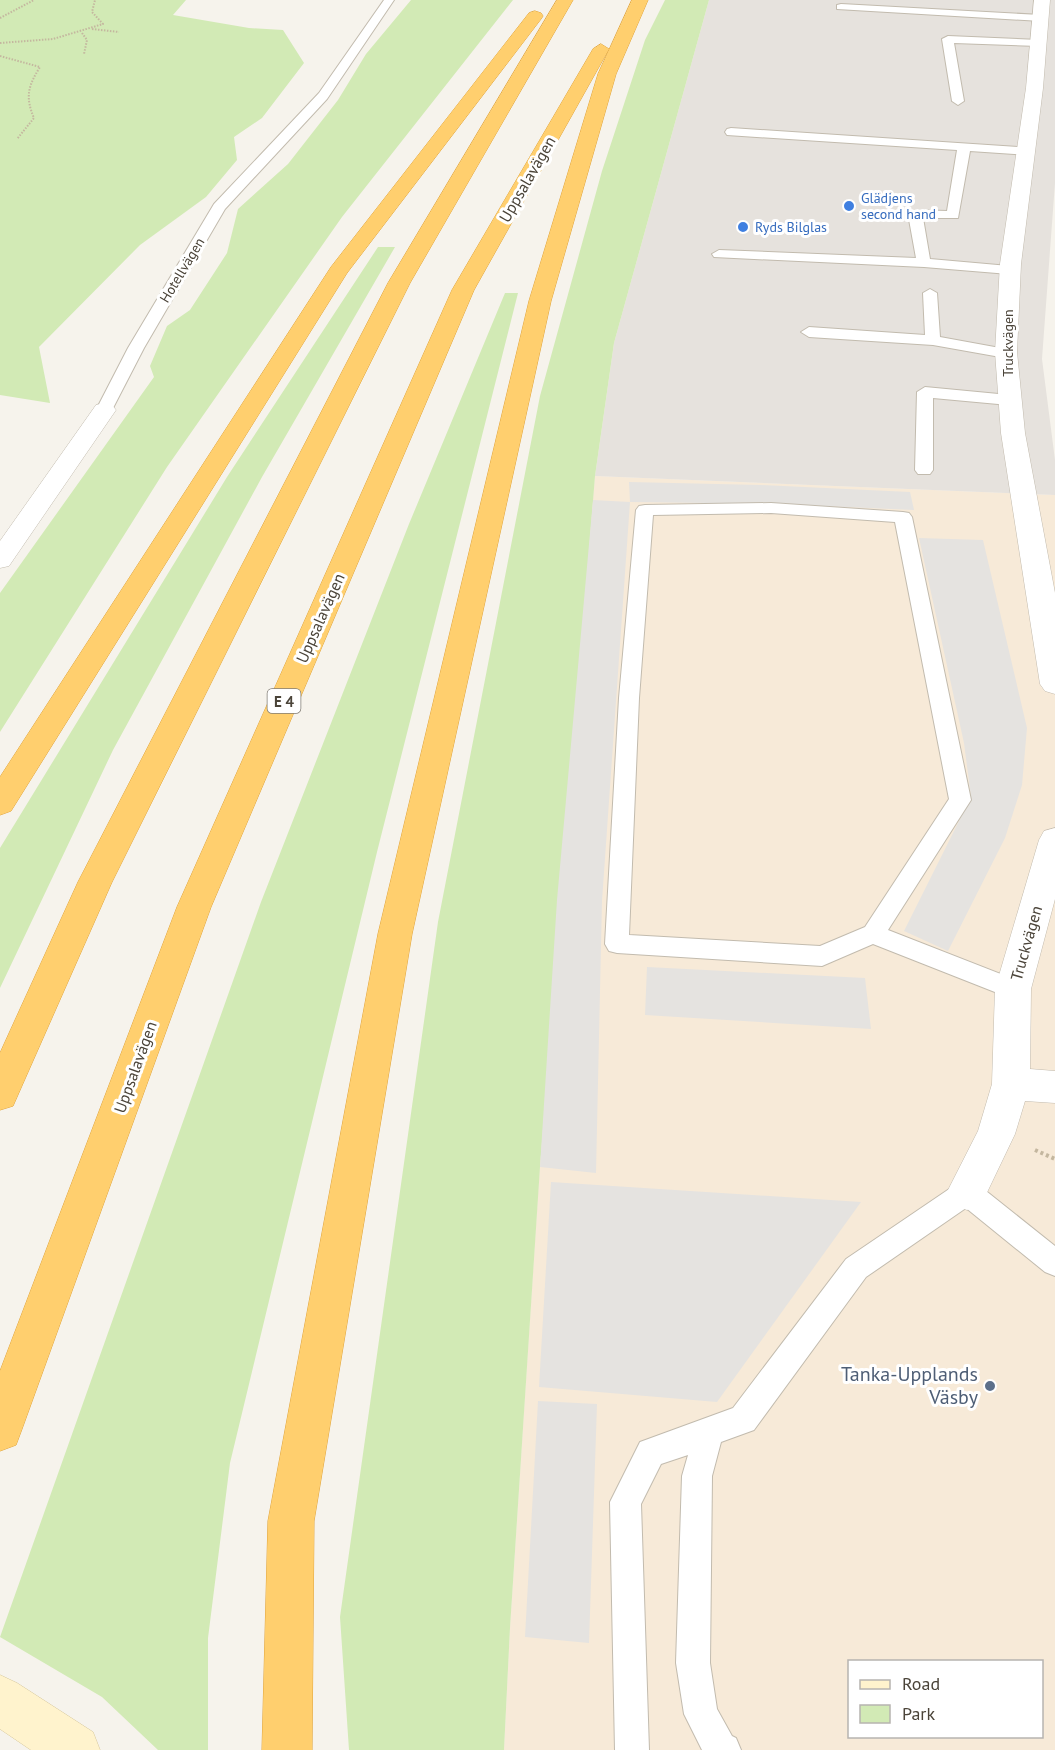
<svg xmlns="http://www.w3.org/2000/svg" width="1055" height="1750" viewBox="0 0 1055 1750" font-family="'PT Sans',sans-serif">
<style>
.commercial{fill:#f7ead8;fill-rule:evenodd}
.industrial{fill:#e6e2dd}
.green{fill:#d2eab5}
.parking{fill:#e5e3e0}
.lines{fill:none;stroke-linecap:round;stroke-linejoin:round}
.lane-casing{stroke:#c2bbae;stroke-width:2}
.street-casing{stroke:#c2bbae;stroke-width:1}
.secondary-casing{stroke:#d6c79b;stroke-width:1}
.highway-casing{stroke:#e0a43c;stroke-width:1}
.path-far1{stroke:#c4b79f;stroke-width:2;stroke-dasharray:1.5 1.5;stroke-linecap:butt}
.path{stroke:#c4b79f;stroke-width:4;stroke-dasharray:3 3;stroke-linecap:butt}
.lane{fill:#fff;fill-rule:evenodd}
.street{fill:#fff;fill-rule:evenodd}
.secondary{fill:#fff3cd;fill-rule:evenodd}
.highway{fill:#ffcf6e;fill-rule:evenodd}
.shop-dot{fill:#3f7fe0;stroke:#fff;stroke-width:2}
.service-dot{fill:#5c6f8a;stroke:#fff;stroke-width:2}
.labels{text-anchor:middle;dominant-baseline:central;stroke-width:6;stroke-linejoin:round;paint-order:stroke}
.far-shop-label{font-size:14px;fill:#366cbe;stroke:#fff;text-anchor:start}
.far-street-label{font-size:14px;fill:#4b4439;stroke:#fff}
.shield{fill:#fff;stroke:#817c74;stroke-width:1.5}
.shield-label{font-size:15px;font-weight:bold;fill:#4b4439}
.street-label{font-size:16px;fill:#4b4439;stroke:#fff}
.near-service-label{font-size:20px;fill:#4e5e75;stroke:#fff;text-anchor:end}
</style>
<rect width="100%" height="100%" fill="#f6f3ec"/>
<path class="commercial" d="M595,476L1055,495V1750H504L510,1628L557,900ZM850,1662H1042V1736H850Z"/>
<path class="industrial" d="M709,0H1055V183L1042,359L1055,460V495L595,476L614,343Z"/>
<g class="green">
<path d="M0,0H186L173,15L249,28L283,30L304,63L262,118L234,137L237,160L206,197L140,245L39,347L50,403L0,395Z"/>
<path d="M411,0H513L342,217L167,467L0,732V593L154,377L150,366L167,326L190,310L227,253L238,209L288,164L338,100L366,54Z"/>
<path d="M665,0H709L614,343L595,476L540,1167L510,1628L504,1750H349L340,1617L438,922L540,396L602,171L645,40Z"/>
<path d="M378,247H395L262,477L113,750L0,988V848L227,477Z"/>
<path d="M505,293H518L377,852L230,1463L208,1638V1750H158L102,1697L0,1637L261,902L409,524Z"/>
</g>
<g class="parking">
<path d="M629,482L761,485L910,492L914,510L776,504L630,502L602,901L596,1173L540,1167L557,900L593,500L630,502Z"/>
<path d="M919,538L983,540L1027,728L1022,785L1005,838L948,951L904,931L971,797L964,743Z"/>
<path d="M647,967L865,978L871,1029L645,1015Z"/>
<path d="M551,1182L861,1202L717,1402L539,1387Z"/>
<path d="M538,1401L597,1404L589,1643L525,1637Z"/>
</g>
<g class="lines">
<defs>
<g id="lane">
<path d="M384,0H394L327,99L225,209L144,348L112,410L104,415L98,413L96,410L128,348L214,204L319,93Z"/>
<path d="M841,4L1041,15L1046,18L1041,21L837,9V5Z"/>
<path d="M948,36L1039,40L1045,43L1039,46L954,43L964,101L958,105L952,101L942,39Z"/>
<path d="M731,128L1032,148L1033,151L1027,155L970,151L958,218H923L930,259L1009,266L1016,270L1009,274L924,267L714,257L712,254L719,250L916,258L908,214L915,210L947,211L957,150L727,135L725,132L727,129Z"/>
<path d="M930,289L937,293L940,337L1011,350L1014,353L1011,356L1006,358L933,345L809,337L801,332L809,327L925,335L923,293Z"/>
<path d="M925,387L1009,395L1017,400L1009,405L933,398V470L930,474H918L915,470L917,392Z"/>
<path d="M771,503L903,512L909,513L912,517L971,800L888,930L1021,982L1025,989L1021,996L1013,999L1005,996L873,944L822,966L617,953L609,951L605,944L619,698L636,510L639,506L645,505ZM771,513L895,522L949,799L865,927L820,946L629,935L639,698L653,515Z"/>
<path d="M967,1180L976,1183L1055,1246V1276L1045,1272L966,1208L866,1277L754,1430L721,1442L712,1476L710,1663L717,1709L732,1736L736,1738L741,1750H702L684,1714L676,1663L682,1476L688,1455L661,1464L641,1504L649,1750H615L610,1502L640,1442L733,1408L846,1259L958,1183Z"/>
</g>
<g id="street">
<path d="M1034,0H1050L1043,88L1021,264L1017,352L1025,433L1055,593V694L1045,691L1040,684L1001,433L995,352L1000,264L1026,88Z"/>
<path d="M104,403L112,405L116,410L9,566L0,568V541L96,405Z"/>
<path d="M1055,828V899L1031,989L1030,1069L1055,1071V1103L1025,1101L1015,1134L981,1205L967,1210L953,1205L947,1192L978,1131L992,1084L995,989L1039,840L1044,831Z"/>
</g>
<path id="secondary" d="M0,1675L17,1683L93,1732L100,1750H31L0,1729Z"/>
<g id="highway">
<path d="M557,0H573L410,283L112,882L13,1106L0,1110V1053L78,882L388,283Z"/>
<path d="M632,0H648L616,74L551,301L412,934L314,1521L312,1750H262L268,1521L378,934L529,301L598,74Z"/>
<path d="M535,11L541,13L543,16L541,19L347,273L11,811L0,815V777L331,267L529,13Z"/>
<path d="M601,44L609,49L474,290L211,907L22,1429L16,1445L0,1451V1371L177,907L452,290L593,49Z"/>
</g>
</defs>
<use href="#lane" class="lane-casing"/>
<use href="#street" class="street-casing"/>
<use href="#secondary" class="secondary-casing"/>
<use href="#highway" class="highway-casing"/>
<g class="path-far1">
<path d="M0,18L34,0"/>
<path d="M92,29L119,32"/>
<path d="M82,33L87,40L84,54"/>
<path d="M0,43L53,39L103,24L92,12L95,0"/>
<path d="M0,56L40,67C28,86 25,97 34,118L17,139"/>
</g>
<path class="path" d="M1035,1150L1055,1159"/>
<use href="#lane" class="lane"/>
<use href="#street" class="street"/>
<use href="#secondary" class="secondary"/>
<use href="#highway" class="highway"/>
</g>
<g class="shop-dot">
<circle cx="849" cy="206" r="6"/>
<circle cx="743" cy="227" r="6"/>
</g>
<circle class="service-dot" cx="990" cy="1386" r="6"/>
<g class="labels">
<g class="far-shop-label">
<text x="861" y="198">Glädjens<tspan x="861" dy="16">second hand</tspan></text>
<text x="755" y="227">Ryds Bilglas</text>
</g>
<g class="far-street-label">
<text transform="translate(182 270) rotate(-59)">Hotellvägen</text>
<text transform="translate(1008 343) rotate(-90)">Truckvägen</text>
</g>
<rect class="shield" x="267.5" y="689" width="33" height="24" rx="4.5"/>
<g class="shield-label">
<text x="284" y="701">E 4</text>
</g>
<g class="street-label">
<text transform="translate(527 179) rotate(-60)">Uppsalavägen</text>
<text transform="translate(320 618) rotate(-66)">Uppsalavägen</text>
<text transform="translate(1026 943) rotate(-74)">Truckvägen</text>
<text transform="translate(135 1067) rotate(-70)">Uppsalavägen</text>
</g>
<g class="near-service-label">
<text x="978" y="1374">Tanka-Upplands<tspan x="978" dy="23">Väsby</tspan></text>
</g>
</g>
<rect x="848" y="1660" width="195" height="78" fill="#ffffff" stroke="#b7b4b0" stroke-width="1.5"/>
<rect x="860" y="1680" width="30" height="9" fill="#fff3cd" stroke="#b7b4b0" stroke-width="1.5"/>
<text x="902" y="1690" font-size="18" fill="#4b4439">Road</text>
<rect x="860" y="1705" width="30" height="18" fill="#d2eab5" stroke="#b7b4b0" stroke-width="1.5"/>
<text x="902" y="1720" font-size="18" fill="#4b4439">Park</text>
</svg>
